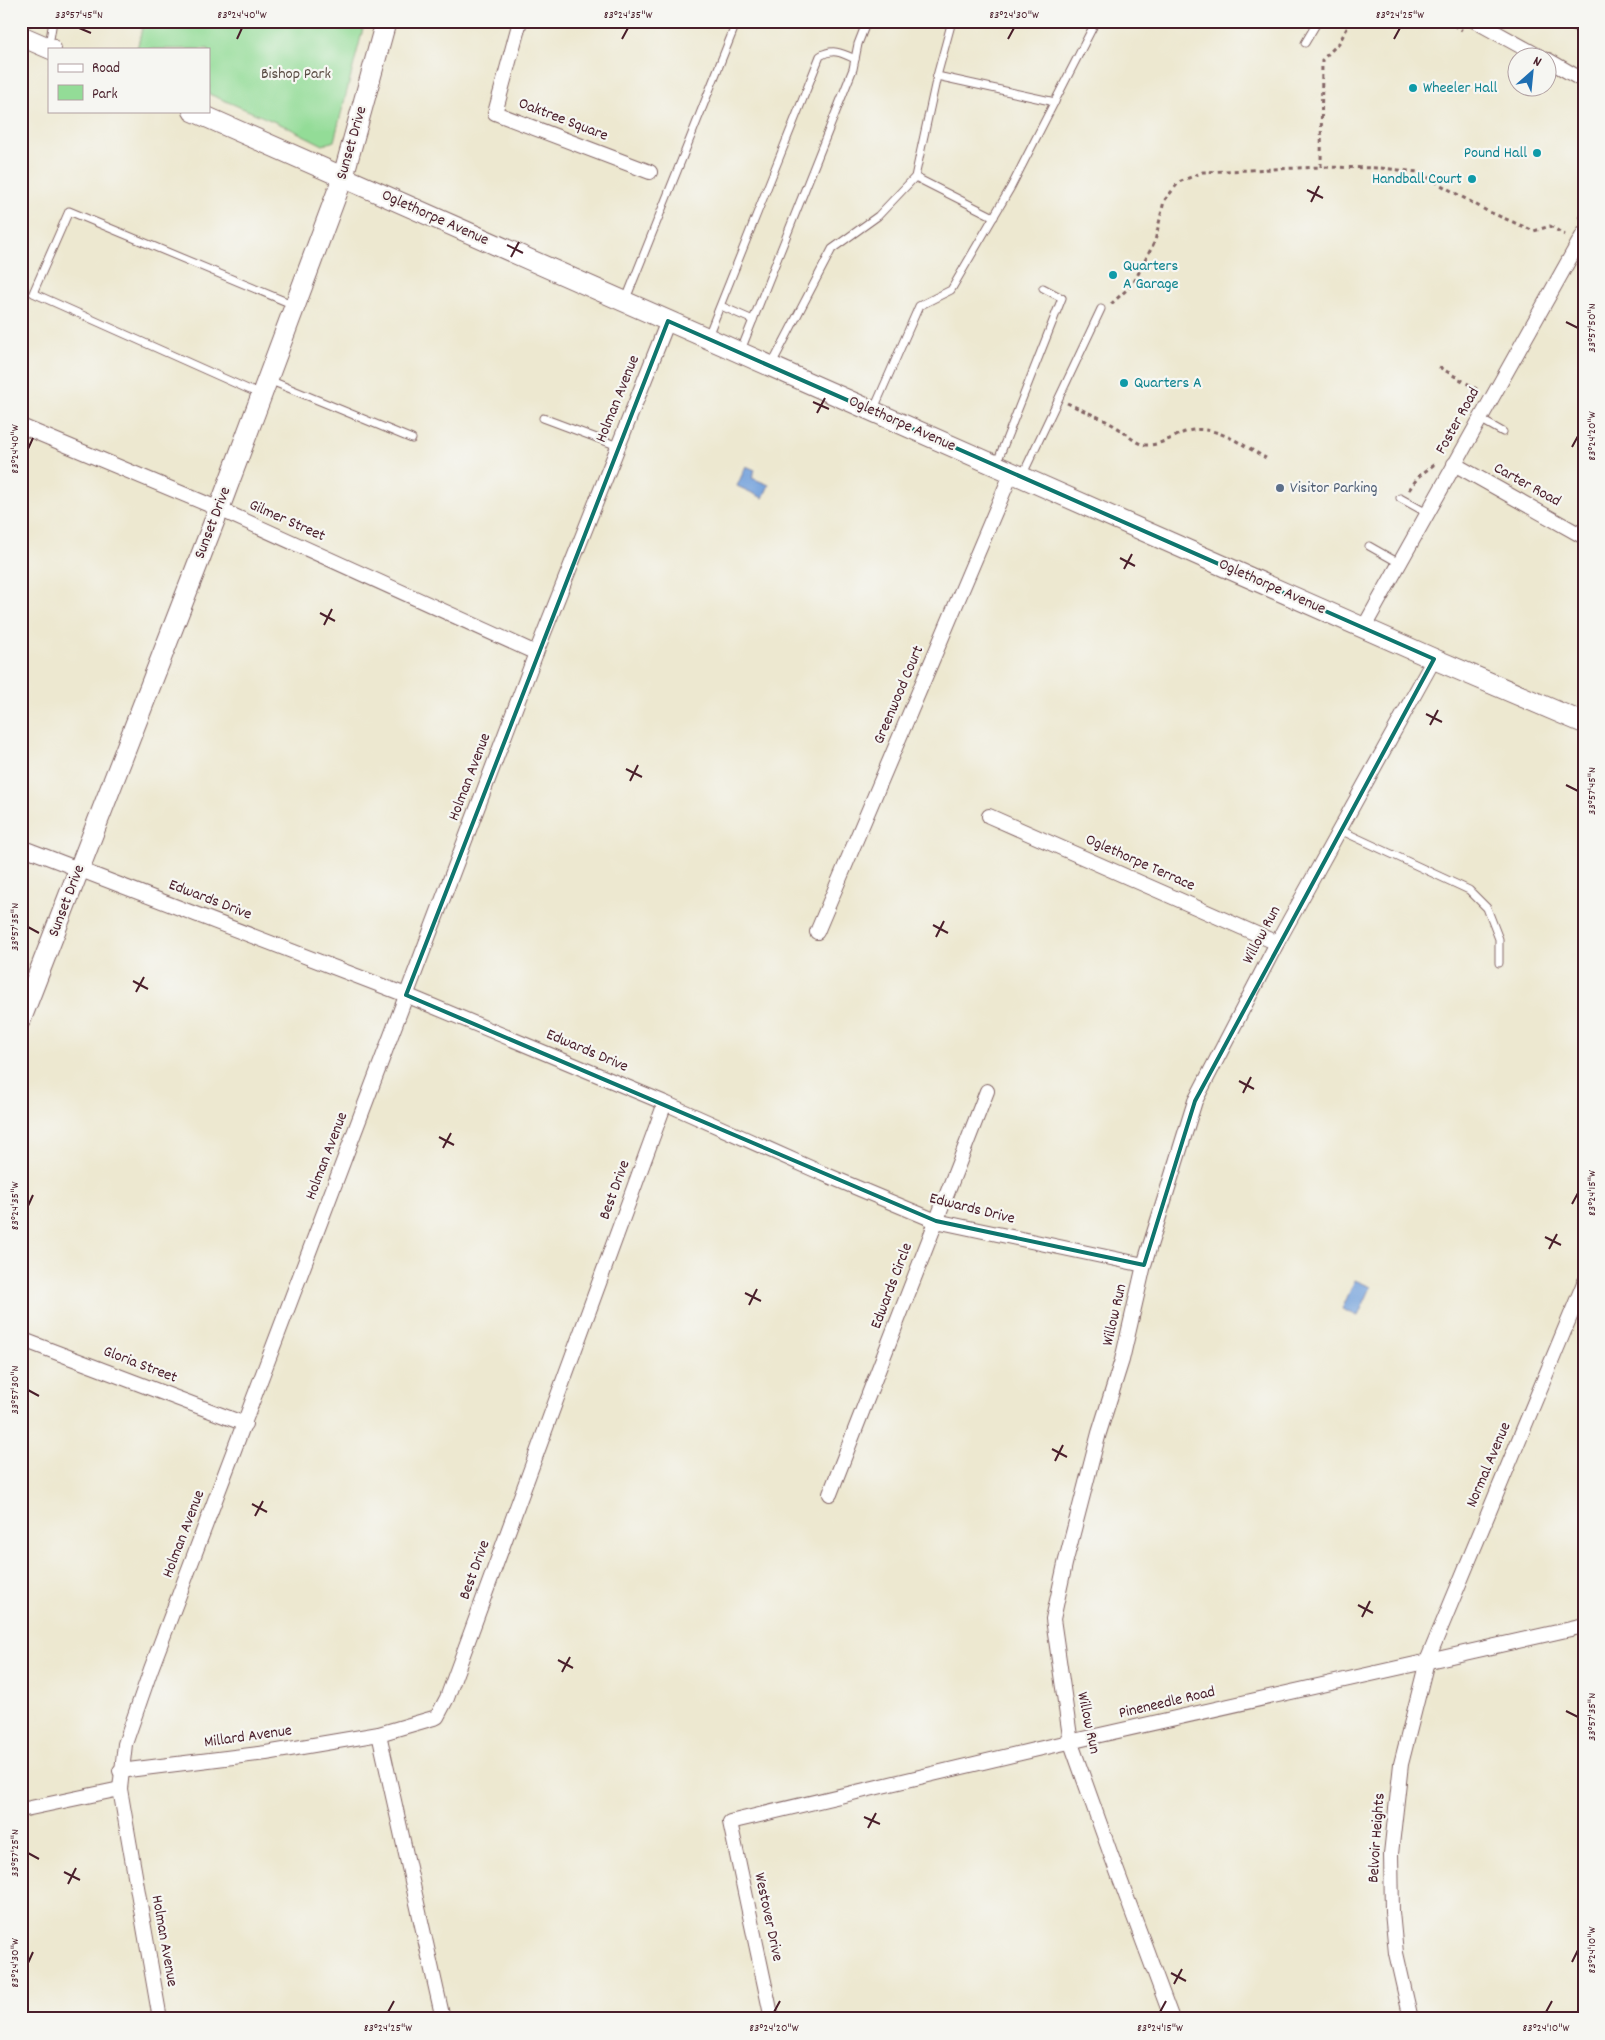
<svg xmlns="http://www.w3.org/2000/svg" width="1605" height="2040" viewBox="0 0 1605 2040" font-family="Dekko,sans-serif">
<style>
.green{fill:#93dc97;stroke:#6e7e61}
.water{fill:#73a1db;stroke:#5e6083}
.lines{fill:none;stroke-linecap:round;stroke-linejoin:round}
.lane-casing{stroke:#836565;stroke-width:9}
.street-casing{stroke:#836565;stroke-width:16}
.secondary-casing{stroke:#836565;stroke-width:22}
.path{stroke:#836565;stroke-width:3;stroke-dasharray:4 4;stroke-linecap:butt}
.lane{stroke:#fff;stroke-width:7}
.street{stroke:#fff;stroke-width:14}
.secondary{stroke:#fff;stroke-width:20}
.marked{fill:none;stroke:#0f766e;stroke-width:4;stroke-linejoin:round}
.ticks{fill:none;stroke:#4a1f2b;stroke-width:2}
.culture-dot{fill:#0f9aa8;stroke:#f6f6f2;stroke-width:2}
.service-dot{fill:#5c6f8a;stroke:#f6f6f2;stroke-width:2}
.labels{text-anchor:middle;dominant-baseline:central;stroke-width:4.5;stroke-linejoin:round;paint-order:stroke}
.park-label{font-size:16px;fill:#5c4e46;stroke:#f6f6f2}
.culture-label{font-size:16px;fill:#0d838f;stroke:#f6f6f2;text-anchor:start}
.street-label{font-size:16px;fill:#4a1f2b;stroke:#f6f6f2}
.service-label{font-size:16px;fill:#4e5e75;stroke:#f6f6f2;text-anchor:start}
.neatline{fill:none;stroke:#4a1f2b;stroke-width:2}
.ticks-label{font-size:12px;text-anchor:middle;fill:#4a1f2b}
</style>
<rect width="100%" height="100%" fill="#f6f6f2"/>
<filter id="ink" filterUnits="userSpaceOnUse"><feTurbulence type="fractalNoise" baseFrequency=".02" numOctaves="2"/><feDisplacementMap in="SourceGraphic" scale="10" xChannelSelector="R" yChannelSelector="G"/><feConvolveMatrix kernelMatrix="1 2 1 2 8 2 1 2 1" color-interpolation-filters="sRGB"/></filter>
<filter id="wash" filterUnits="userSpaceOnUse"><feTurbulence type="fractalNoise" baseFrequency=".0096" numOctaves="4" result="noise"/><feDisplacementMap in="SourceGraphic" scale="20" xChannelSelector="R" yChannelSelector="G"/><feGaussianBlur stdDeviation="1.12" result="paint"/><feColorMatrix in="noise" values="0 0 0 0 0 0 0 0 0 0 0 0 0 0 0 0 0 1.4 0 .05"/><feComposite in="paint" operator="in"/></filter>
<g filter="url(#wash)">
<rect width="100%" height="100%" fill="#ede8d0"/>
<path class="green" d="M144,21H365L334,141L323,145L287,127L209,94V49H137Z"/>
<g class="water">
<path d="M746,466L755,470L752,478L769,485L763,498L737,486Z"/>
<path d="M1355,1280L1371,1287L1358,1316L1342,1309Z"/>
</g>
</g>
<g filter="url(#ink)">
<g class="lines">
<defs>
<g id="lane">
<path d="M1565,21L1584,32"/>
<path d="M1305,43L1318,21"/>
<path d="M49,45L53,21"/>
<path d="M937,76L1055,102"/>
<path d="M915,177L994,217"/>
<path d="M626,299L737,21"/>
<path d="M721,306L753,320"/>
<path d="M708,336L820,56C833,48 842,53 855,59"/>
<path d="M741,350L853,69L858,44L867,21"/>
<path d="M772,364L832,249L878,216L915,177L937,76L952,21"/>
<path d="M269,380L412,439"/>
<path d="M259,394L33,293L69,211L294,305"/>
<path d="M873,411L919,306L951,290L1011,187L1096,21"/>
<path d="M543,418L618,446"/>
<path d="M1480,419L1503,432"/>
<path d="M996,465L1062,298L1043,288"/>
<path d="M1022,476L1101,309"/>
<path d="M1400,498L1427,513"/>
<path d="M1369,546L1399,563"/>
<path d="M1340,830L1469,890L1487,908L1499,939V963"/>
</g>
<g id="street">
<path d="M520,21L495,113L650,172"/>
<path d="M1475,21L1542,58"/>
<path d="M1548,60L1584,81"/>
<path d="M21,426L219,509L536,653"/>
<path d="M1454,464L1584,537"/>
<path d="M1364,627L1584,233"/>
<path d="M989,816L1277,943"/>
<path d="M21,847L406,995L665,1103L824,1174L936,1221L1144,1265"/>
<path d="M817,932L1012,472"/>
<path d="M21,1339L245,1424"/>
<path d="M830,1494L987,1091"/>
<path d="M379,1734L443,2019"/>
<path d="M120,1771L266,1753L379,1734L437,1717L447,1698L665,1103"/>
<path d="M21,1810L120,1789"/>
<path d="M160,2019L120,1789L125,1744L151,1669L536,653L668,321"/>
<path d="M772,2019L730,1822L1038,1749L1584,1626"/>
<path d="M1172,2019L1111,1855L1071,1743L1053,1619L1065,1564L1099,1433L1122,1360L1144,1265L1195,1101L1277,943L1434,659"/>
<path d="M1411,2019L1396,1953L1392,1912L1391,1854L1401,1764L1427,1661L1584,1283"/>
</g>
<g id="secondary">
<path d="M21,36L51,49"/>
<path d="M193,111L1434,659L1584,723"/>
<path d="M21,1019L219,509L343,177L386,21"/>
</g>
</defs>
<use href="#lane" class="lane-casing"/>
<use href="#street" class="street-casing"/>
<use href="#secondary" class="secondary-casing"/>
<g class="path">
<path d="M1351,21L1339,43L1322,60L1321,167L1381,168L1418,172L1487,211L1534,231L1550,226L1565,235"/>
<path d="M1447,21L1462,30"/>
<path d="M1579,218L1584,210"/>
<path d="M1111,304L1133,284L1155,241L1164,201L1179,182L1203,172L1321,167"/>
<path d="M1439,367L1480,391"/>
<path d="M1067,403C1083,411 1101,417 1116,427C1126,432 1133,443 1145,445C1159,446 1172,437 1185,432C1213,422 1242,445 1266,458"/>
<path d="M1409,490L1419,476L1436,463"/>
</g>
<use href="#lane" class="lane"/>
<use href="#street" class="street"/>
<use href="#secondary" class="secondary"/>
</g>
</g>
<path class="marked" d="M668,321L1434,659L1195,1101L1144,1265L936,1221L406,995Z"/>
<path class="ticks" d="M79,28L91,33M237,39L242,28M622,39L628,28M1008,39L1014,28M1394,39L1400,28M1307,190L1323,198M1311,202L1319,186M507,245L523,253M511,257L519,242M1566,322L1578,328M813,402L829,409M817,413L825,398M1572,447L1578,436M28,449L33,438M1120,558L1135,566M1124,569L1132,554M320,613L335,621M324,625L332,609M1426,714L1442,722M1430,725L1438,710M626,769L642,777M630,781L638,765M1566,785L1578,791M933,925L948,933M28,927L39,933M936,937L944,921M133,981L148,989M136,992L144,977M1239,1081L1254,1089M1243,1093L1251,1077M439,1137L454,1145M443,1148L451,1133M1572,1204L1578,1193M28,1206L33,1195M1545,1237L1561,1245M1549,1249L1557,1234M745,1293L761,1301M749,1305L757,1289M28,1390L39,1396M1052,1449L1067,1457M1055,1461L1063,1445M252,1504L267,1512M255,1516L263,1501M1358,1605L1373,1613M1362,1617L1370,1601M558,1660L573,1668M562,1672L570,1657M1566,1711L1578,1717M864,1817L880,1824M868,1828L876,1813M28,1853L39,1859M64,1872L80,1880M68,1884L76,1868M1572,1962L1578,1950M28,1963L33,1952M1171,1973L1186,1981M1174,1984L1182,1969M388,2012L394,2001M774,2012L780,2001M1160,2012L1166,2001M1546,2012L1552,2001"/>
<g class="culture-dot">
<circle cx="1413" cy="88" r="5"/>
<circle cx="1537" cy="153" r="5"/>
<circle cx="1472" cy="179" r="5"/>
<circle cx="1113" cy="275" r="5"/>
<circle cx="1124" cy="383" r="5"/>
</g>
<circle class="service-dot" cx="1280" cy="488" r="5"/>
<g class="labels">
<g class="park-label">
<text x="296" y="74">Bishop Park</text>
</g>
<g class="culture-label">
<text x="1423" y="88">Wheeler Hall</text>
<text x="1527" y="153" text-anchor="end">Pound Hall</text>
<text x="1462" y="179" text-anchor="end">Handball Court</text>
<text x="1123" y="266">Quarters<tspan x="1123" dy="18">A Garage</tspan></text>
<text x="1134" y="383">Quarters A</text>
</g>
<g class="street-label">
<text transform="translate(563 120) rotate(21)">Oaktree Square</text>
<text transform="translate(352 143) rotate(-74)">Sunset Drive</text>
<text transform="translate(435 218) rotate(24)">Oglethorpe Avenue</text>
<text transform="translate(618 399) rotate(-68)">Holman Avenue</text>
<text transform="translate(1458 421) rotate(-61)">Foster Road</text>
<text transform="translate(902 424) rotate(24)">Oglethorpe Avenue</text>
<text transform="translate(1527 485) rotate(29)">Carter Road</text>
<text transform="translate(287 521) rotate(24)">Gilmer Street</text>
<text transform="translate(213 523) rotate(-69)">Sunset Drive</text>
<text transform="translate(1272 587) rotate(24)">Oglethorpe Avenue</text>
<text transform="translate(899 695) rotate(-67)">Greenwood Court</text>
<text transform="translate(470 777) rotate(-69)">Holman Avenue</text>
<text transform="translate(1140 863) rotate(24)">Oglethorpe Terrace</text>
<text transform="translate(210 900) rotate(21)">Edwards Drive</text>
<text transform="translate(67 901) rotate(-69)">Sunset Drive</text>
<text transform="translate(1262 935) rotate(-62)">Willow Run</text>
<text transform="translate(587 1051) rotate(23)">Edwards Drive</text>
<text transform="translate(327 1156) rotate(-69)">Holman Avenue</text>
<text transform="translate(615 1190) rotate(-70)">Best Drive</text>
<text transform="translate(972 1209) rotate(14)">Edwards Drive</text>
<text transform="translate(892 1286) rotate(-69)">Edwards Circle</text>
<text transform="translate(1115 1315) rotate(-77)">Willow Run</text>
<text transform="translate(140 1365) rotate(21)">Gloria Street</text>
<text transform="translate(1489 1465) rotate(-67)">Normal Avenue</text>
<text transform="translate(184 1534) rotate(-69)">Holman Avenue</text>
<text transform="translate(475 1570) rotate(-70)">Best Drive</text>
<text transform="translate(1167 1703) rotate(-13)">Pineneedle Road</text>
<text transform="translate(1088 1723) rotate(78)">Willow Run</text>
<text transform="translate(248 1737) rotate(-8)">Millard Avenue</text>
<text transform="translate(1377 1838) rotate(-86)">Belvoir Heights</text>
<text transform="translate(768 1917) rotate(78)">Westover Drive</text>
<text transform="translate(164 1941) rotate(80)">Holman Avenue</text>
</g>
<g class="service-label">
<text x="1290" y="488">Visitor Parking</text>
</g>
</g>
<rect width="1605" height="2040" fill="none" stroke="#f6f6f2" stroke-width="55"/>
<rect x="48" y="48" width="162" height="65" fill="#f6f6f2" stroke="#b1a0a2"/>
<rect x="58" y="64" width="25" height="8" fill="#ffffff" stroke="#b1a0a2"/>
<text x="92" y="72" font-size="15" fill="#4a1f2b">Road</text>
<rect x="58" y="85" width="25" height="15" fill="#93dc97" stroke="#b1a0a2"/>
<text x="92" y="98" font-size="15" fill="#4a1f2b">Park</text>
<g transform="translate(1532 72) rotate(27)"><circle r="24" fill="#f6f6f2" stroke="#b1a0a2"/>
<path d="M0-4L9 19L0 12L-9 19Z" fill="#1f6fb2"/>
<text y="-8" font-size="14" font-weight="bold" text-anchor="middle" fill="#4a1f2b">N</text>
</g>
<rect x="28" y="28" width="1550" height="1984" class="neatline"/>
<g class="ticks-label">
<text x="79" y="18">33°57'45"N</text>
<text x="242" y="18">83°24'40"W</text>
<text x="628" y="18">83°24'35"W</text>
<text x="1014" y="18">83°24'30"W</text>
<text x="1400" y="18">83°24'25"W</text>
<text transform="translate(1591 328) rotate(-90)" y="4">33°57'50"N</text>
<text transform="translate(1591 436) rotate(-90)" y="4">83°24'20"W</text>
<text transform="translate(14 449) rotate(-90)" y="4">83°24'40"W</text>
<text transform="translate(1591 791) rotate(-90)" y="4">33°57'45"N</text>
<text transform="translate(14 927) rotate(-90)" y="4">33°57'35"N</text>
<text transform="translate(1591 1193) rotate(-90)" y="4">83°24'15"W</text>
<text transform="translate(14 1206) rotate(-90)" y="4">83°24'35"W</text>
<text transform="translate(14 1390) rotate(-90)" y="4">33°57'30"N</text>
<text transform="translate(1591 1717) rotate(-90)" y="4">33°57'35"N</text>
<text transform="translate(14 1853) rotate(-90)" y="4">33°57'25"N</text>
<text transform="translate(1591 1950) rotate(-90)" y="4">83°24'10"W</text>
<text transform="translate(14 1963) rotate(-90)" y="4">83°24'30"W</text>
<text x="388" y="2031">83°24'25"W</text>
<text x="774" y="2031">83°24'20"W</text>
<text x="1160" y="2031">83°24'15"W</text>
<text x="1546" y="2031">83°24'10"W</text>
</g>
</svg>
